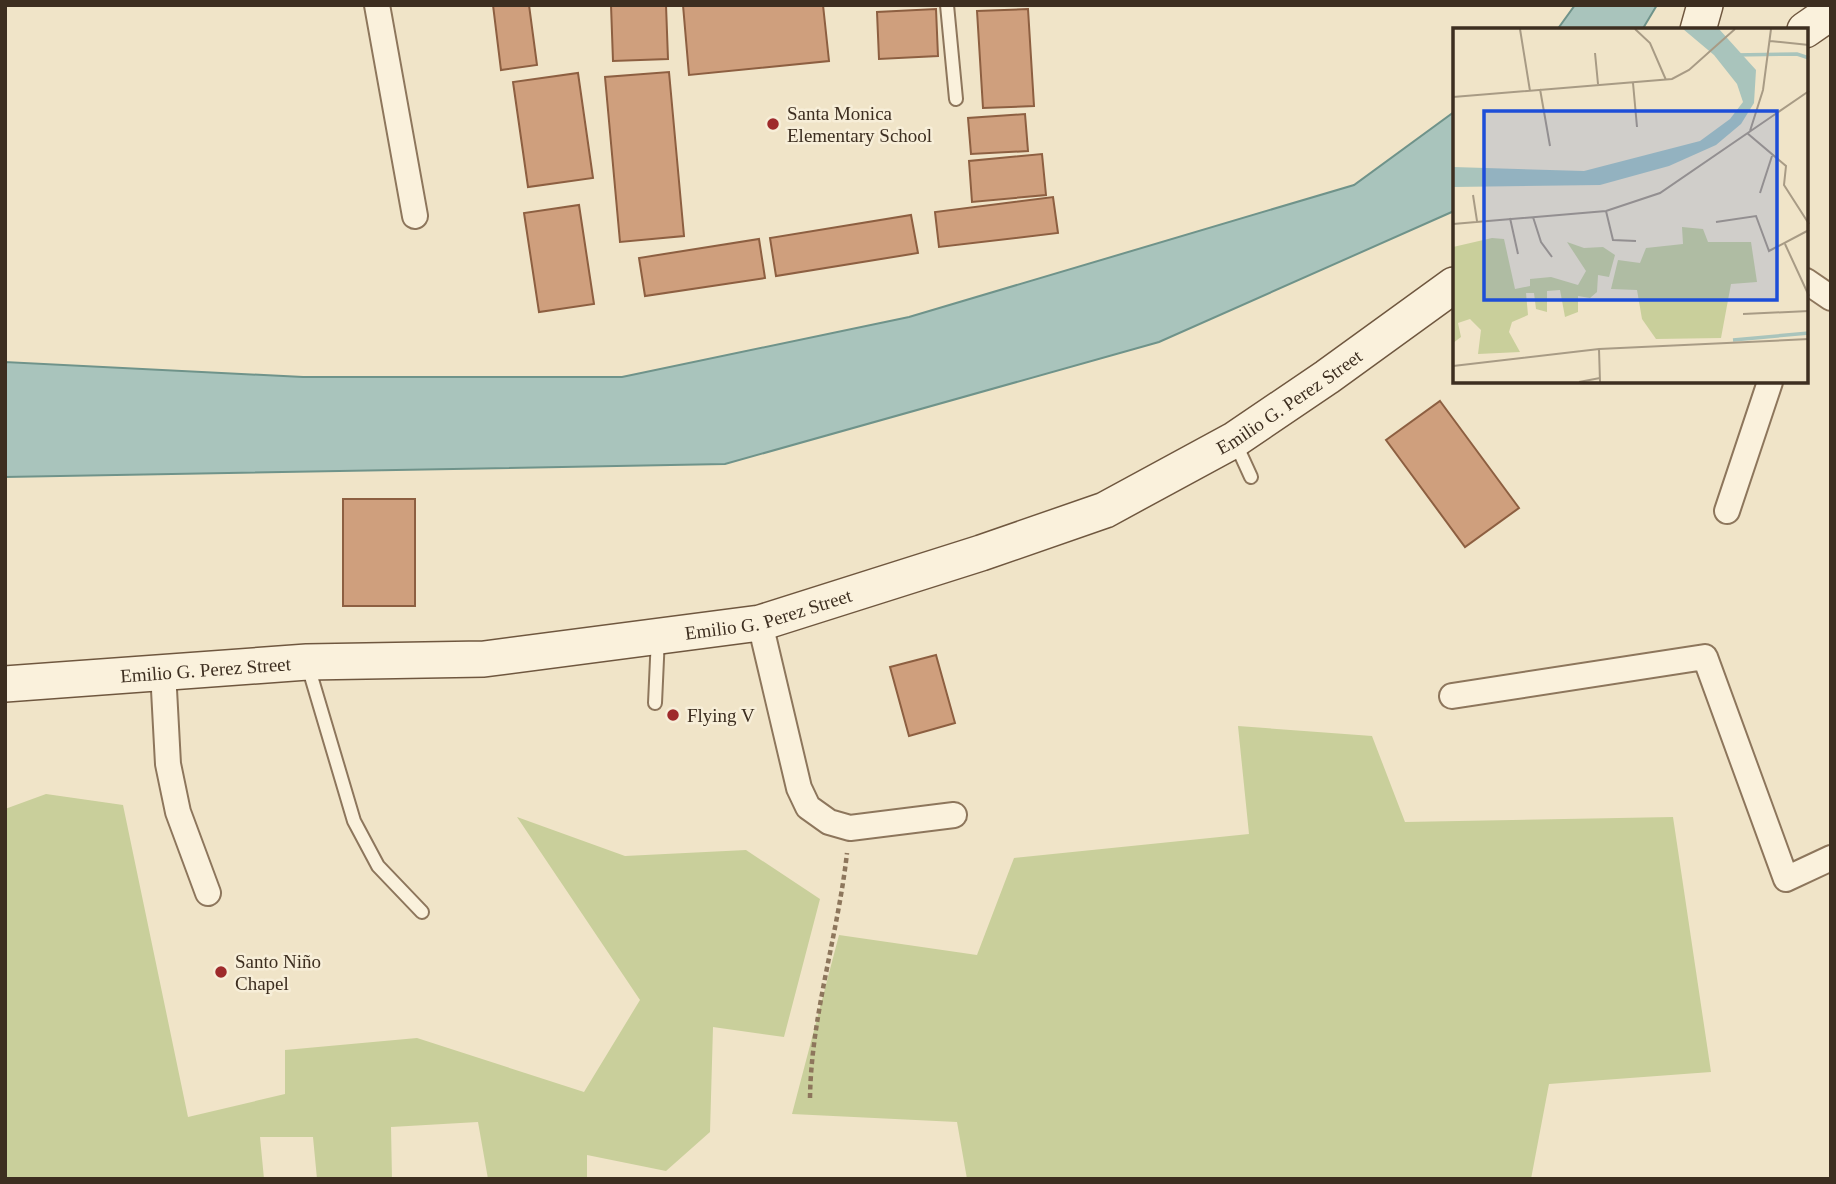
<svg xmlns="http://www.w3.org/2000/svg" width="1836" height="1184" viewBox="0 0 1836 1184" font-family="Georgia,serif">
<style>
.green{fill:#c9cf9b}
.water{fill:#a9c4bc;stroke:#6f938a;stroke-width:2}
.building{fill:#cf9f7d;stroke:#8d5f41;stroke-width:2}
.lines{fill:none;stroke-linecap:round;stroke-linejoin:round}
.service-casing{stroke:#8d765c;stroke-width:16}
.minor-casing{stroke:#8d765c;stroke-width:28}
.secondary-casing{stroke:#6f573f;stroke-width:38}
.path{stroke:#8d765c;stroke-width:4.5;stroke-dasharray:5 3.5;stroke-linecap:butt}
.service{stroke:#faf1dc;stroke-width:12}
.minor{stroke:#faf1dc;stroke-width:24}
.secondary{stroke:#faf1dc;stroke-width:35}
.poi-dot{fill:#9e2a2b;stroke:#f7eed8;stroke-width:2.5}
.labels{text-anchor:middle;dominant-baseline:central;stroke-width:5;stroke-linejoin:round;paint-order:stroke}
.poi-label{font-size:19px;fill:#3d2e20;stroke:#f7eed8;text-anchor:start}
.street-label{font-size:19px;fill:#3d2e20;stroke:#f7eed8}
.inset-river{fill:none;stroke:#a9c4bc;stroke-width:3.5}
.inset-road{fill:none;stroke:#a89b85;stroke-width:2}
.view{fill:#1d4ed8;fill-opacity:0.15;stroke:#1d4ed8;stroke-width:3.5}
.inset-edge{fill:none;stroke:#3d2e20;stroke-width:3.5}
</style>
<rect width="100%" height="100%" fill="#f0e4c8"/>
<g class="green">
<path d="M1238,726L1372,736L1405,822L1673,817L1711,1072L1549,1084L1531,1179H967L957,1122L792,1114L839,935L977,955L1014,858L1249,834Z"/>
<path d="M46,794L123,805L188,1117L285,1094V1050L417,1038L584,1092L640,1000L517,817L625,856L746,850L820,899L784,1037L713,1027L710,1132L666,1171L587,1155V1179H488L478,1122L391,1127L392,1179H317L313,1137H260L264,1179H5V809Z"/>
</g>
<g class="water">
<path d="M1575,5H1657L1642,30H1557Z"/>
<path d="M1454,112V211L1159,342L725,464L5,477V362L303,377H622L909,317L1354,185Z"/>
</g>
<g class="building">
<path d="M493,5H529L537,65L501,70Z"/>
<path d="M611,5H666L668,59L613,61Z"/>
<path d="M683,5H823L829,61L689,75Z"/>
<path d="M936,9L938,56L879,59L877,12Z"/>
<path d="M1028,9L1034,106L983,108L977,11Z"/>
<path d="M669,72L684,236L620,242L605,77Z"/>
<path d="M578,73L593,178L528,187L513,82Z"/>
<path d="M1025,114L1028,151L971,154L968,118Z"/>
<path d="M1042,154L1046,195L972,202L969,161Z"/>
<path d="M1053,197L1058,233L939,247L935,212Z"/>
<path d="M579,205L594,304L539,312L524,213Z"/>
<path d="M911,215L918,253L776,276L770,238Z"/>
<path d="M759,239L765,278L645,296L639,258Z"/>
<path d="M1440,401L1519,508L1465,547L1386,440Z"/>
<rect x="343" y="499" width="72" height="107"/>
<path d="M936,655L955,723L909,736L890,667Z"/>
</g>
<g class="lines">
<defs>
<g id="service">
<path d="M947,5L956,99"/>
<path d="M1235,442L1251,477"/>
<path d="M308,666L354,821L378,866L422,912"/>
<path d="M655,703L658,637"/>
</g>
<g id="minor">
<path d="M377,5L415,216"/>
<path d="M1806,281L1831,298"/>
<path d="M1727,511L1770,382"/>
<path d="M760,623L799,788L808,807L829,822L850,828L954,815"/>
<path d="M163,671L168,764L178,812L208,893"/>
<path d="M1452,696L1705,657L1786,879L1831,858"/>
</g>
<g id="secondary">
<path d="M1698,30L1705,5"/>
<path d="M1805,30L1831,12"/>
<path id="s1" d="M5,684L307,662L484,659L760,623L981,553L1105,510L1234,440L1327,377L1454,285"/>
</g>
</defs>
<use href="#service" class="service-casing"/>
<use href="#minor" class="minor-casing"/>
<use href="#secondary" class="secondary-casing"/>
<path class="path" d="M810,1098C811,1017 838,934 847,853"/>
<use href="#service" class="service"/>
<use href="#minor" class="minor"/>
<use href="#secondary" class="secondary"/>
</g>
<g class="poi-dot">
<circle cx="773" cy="124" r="7"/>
<circle cx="673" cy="715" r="7"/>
<circle cx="221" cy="972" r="7"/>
</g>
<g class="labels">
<g class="poi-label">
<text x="787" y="113">Santa Monica<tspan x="787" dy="22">Elementary School</tspan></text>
<text x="687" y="715">Flying V</text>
<text x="235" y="961">Santo Niño<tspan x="235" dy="22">Chapel</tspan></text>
</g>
<g class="street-label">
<text stroke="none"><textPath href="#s1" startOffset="1335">Emilio G. Perez Street</textPath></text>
<text stroke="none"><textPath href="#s1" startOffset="768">Emilio G. Perez Street</textPath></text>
<text stroke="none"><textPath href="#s1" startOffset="201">Emilio G. Perez Street</textPath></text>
</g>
</g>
<g transform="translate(1453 28)">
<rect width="355" height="355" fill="#f0e4c8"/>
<path d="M229,199L250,201L255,214H298L304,254L278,256L268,310L203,311L189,291L184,262L158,261L165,232L187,235L193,220L230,216ZM39,210L51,211L62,261L77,258V251L98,249L125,257L133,243L114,214L131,220L150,219L162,227L156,249L145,247L144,264L137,270L125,268V284L112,289L107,262L94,263V284L83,281L81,265H73L75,287L59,294L56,304L67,324L25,326L28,302L17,291L5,295L8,309L0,315V219Z" fill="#c9cf9b"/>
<path d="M230,1H266L303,42L301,75L288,96L263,117L216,138L147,157L0,159V139L131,143L247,113L277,91L290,74L284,56L261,27Z" fill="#a9c4bc"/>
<path class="inset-river" d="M281,27L344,26L356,30M280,312L356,305"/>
<path class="inset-road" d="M67,1L77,63M182,1L197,15L213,52M317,13L356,17M142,25L145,56M180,55L184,99M87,61L97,118M0,69L219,51L236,42L282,1M297,103L310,62L318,1M294,105L333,138L331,157L356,196M307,165L319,128M20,167L24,193M153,183L160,212L183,213M80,189L88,214L99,229M57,190L65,226M263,194L303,188L316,223L356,202M0,196L153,183L207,165L356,63M332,216L356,268M290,286L356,283M146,321L147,354M0,338L146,321L356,311M126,354L147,350"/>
<path class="view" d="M31,83H324V272H31Z"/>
<rect width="355" height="355" class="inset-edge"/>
</g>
<rect width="1836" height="1184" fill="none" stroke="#3d2e20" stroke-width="14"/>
</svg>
